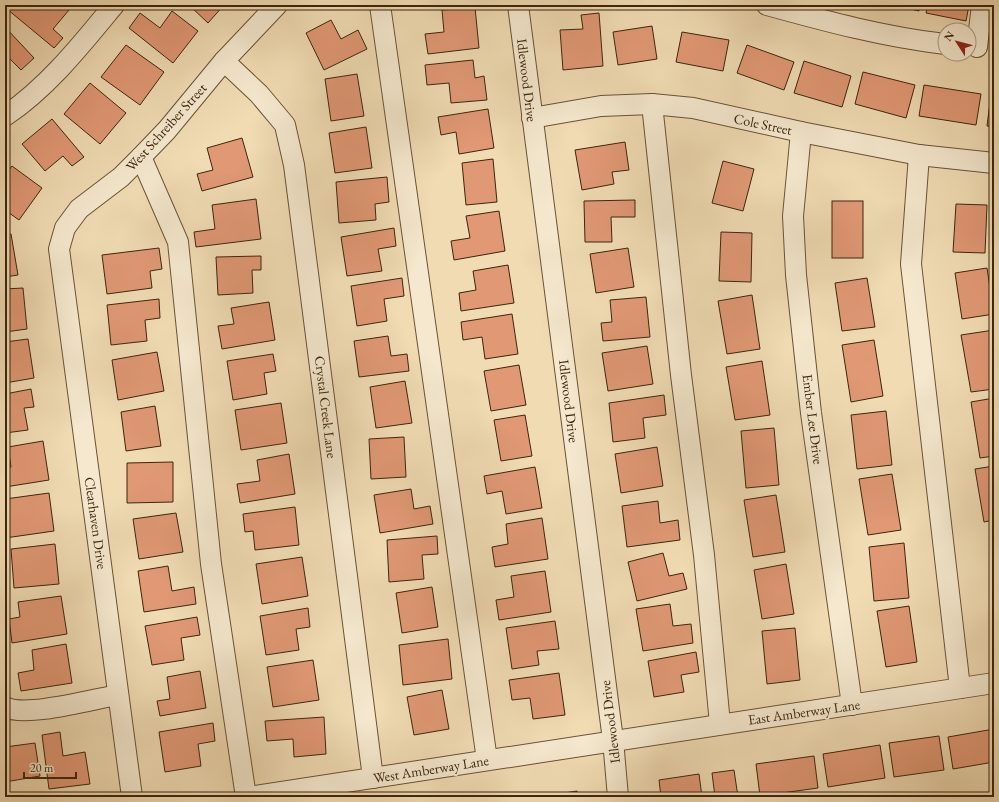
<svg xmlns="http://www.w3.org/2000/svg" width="999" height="802" viewBox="0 0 999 802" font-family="'EB Garamond',serif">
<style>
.building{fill:#e09875;stroke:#3d250d}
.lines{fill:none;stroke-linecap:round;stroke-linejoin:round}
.minor-casing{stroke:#6a5236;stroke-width:22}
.minor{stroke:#f5e8ce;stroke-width:20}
.labels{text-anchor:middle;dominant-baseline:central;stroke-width:4;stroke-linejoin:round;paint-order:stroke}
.street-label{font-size:14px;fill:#3d250d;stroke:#f5e8ce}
</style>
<rect width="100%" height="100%" fill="#f0dbb3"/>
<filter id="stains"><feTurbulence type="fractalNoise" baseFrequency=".005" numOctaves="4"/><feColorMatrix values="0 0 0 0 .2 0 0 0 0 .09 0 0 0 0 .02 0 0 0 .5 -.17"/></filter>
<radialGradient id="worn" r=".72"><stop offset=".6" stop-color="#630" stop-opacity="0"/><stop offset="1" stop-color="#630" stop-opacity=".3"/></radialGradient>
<g class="building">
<path d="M11,5H63L69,10L53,29L63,38L54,48L7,9Z"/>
<path d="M189,5H224L208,23Z"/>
<path d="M854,5H869L868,8Z"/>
<path d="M893,5H920L919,11Z"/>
<path d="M928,5H969L966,21L926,13Z"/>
<path d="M475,7L479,48L428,54L425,34L444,32L442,10Z"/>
<path d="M172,11L198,31L173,63L129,28L140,13L160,28Z"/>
<path d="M599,13L603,66L563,70L560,30L583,29L581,15Z"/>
<path d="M331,20L341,39L358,30L367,49L324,70L306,33Z"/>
<path d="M652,26L657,59L618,65L613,32Z"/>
<path d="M5,27L34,58L21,70L5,54Z"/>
<path d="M682,32L729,40L723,71L676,62Z"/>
<path d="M126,45L164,72L140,105L101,77Z"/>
<path d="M747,45L794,62L784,90L737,73Z"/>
<path d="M473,60L475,78L484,76L487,100L451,103L449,83L427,85L425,65Z"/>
<path d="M804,61L851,76L842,107L794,93Z"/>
<path d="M863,72L915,85L906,118L855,104Z"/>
<path d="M357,74L364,116L331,121L325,79Z"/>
<path d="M90,83L126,113L100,144L64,114Z"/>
<path d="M924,85L981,94L976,125L919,116Z"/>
<path d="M991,94H994V127L987,126Z"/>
<path d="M488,109L494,148L459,154L456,132L441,135L438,117Z"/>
<path d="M52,119L84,157L72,166L63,156L45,171L22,144Z"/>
<path d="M366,127L372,168L335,173L329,133Z"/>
<path d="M242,138L253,177L202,191L197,174L213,170L207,148Z"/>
<path d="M625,142L629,170L612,172L614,184L582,190L575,150Z"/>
<path d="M493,159L497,202L466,205L462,163Z"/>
<path d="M723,161L754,169L743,211L712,203Z"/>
<path d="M12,166L42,188L19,220L5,210V175Z"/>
<path d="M387,177L389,202L375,204L376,220L339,223L336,182Z"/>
<path d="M256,199L261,239L196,247L194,232L215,229L212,205Z"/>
<path d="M635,200V217H611L612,242H585L584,201Z"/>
<rect x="832" y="201" width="31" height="57"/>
<path d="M956,204L987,205L985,253L953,252Z"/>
<path d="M499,211L505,251L454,260L451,241L470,238L466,216Z"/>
<path d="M394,228L396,246L378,249L382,271L347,276L341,237Z"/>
<path d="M721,232L752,233L751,282L719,281Z"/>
<path d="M11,234L18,275L5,277V235Z"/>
<path d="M159,248L162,269L150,271L152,288L107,294L102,255Z"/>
<path d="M628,248L634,287L596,293L590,254Z"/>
<path d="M261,256V270H252L253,293L218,295L216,257Z"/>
<path d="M508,265L514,303L461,311L459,293L476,290L473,271Z"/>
<path d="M987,268L994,314L962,319L955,273Z"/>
<path d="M402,278L404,296L384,299L387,321L357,326L351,286Z"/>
<path d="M867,278L875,327L842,331L835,283Z"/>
<path d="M23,288L27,329L5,332V289Z"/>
<path d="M752,295L760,349L727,354L718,301Z"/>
<path d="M646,297L650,337L603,341L601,323L612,322L610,300Z"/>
<path d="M159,299L160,318L145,320L147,341L111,345L107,305Z"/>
<path d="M269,302L275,340L222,349L218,326L234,324L231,308Z"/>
<path d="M512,314L518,354L485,359L482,337L463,340L461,322Z"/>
<path d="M994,330V389L971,392L961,335Z"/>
<path d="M388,336L391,356L407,354L409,371L359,377L354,341Z"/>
<path d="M28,339L34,378L5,383V342Z"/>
<path d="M874,340L883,396L851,402L842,345Z"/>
<path d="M647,346L653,384L608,391L602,353Z"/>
<path d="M157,352L164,391L118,400L112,360Z"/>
<path d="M273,354L276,371L264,373L267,394L233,400L227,361Z"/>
<path d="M762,361L770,415L735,420L726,367Z"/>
<path d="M519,365L526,405L491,411L484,371Z"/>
<path d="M405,381L412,423L376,428L370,387Z"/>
<path d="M31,389L34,407L24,408L28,430L5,433V394Z"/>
<path d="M664,395L666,415L643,418L645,438L613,442L609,403Z"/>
<path d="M994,398V456L980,458L971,402Z"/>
<path d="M281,403L287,443L241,450L235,410Z"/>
<path d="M155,406L161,446L126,451L121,412Z"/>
<path d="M886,411L892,465L857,469L851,415Z"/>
<path d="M525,415L532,456L501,461L494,420Z"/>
<path d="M774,428L779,485L746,488L741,431Z"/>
<path d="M404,437L406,477L371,479L369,439Z"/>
<path d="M43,441L49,480L5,487V468L11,467L8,447Z"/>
<path d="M657,447L663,486L621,493L615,454Z"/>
<path d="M289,454L295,494L240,503L237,484L260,481L257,460Z"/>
<path d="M173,462V502L127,503V463Z"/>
<path d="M994,466V520L984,522L975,469Z"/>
<path d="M535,467L542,508L506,514L502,491L487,494L484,476Z"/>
<path d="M892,474L901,530L868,535L859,479Z"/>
<path d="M411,489L414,509L430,506L433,524L380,533L374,495Z"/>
<path d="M49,493L54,531L5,538V520L7,519L5,499Z"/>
<path d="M776,495L785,552L753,557L744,500Z"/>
<path d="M658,501L660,523L678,520L680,540L627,547L622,506Z"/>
<path d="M295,507L299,545L255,550L253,531L245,532L243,514Z"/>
<path d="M176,513L183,552L139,559L133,519Z"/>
<path d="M542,518L548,559L495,567L492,547L508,544L506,524Z"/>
<path d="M990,529H994V584Z"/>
<path d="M437,536L438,554L422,555L424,579L389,582L387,540Z"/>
<path d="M904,543L909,598L874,601L869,547Z"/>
<path d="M55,544L59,584L14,588L11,549Z"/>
<path d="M663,553L669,576L683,573L687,589L637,601L628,562Z"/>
<path d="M302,557L308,596L262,604L256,564Z"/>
<path d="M786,564L794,614L762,619L754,570Z"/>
<path d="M168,566L172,591L194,587L196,604L144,612L138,571Z"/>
<path d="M545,571L551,612L499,620L496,600L514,597L511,576Z"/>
<path d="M432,587L438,627L402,633L396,593Z"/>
<path d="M61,596L67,634L12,643L9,619L20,617L18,602Z"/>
<path d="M670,604L673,626L691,624L693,643L643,651L636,609Z"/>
<path d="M909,606L917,662L886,667L877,611Z"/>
<path d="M308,608L310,627L296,629L299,650L266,655L260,616Z"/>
<path d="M197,617L200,635L181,638L184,660L152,665L145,626Z"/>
<path d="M555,621L559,649L537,651L539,665L512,669L506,628Z"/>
<path d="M795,628L800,680L767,684L762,631Z"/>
<path d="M448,639L452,679L403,685L399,645Z"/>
<path d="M66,644L72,683L21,691L18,673L34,670L32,650Z"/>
<path d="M696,652L699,672L681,675L684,692L654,697L648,661Z"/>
<path d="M313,660L319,700L273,707L267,667Z"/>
<path d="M200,671L206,708L160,716L157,701L170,699L167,677Z"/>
<path d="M559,673L565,715L533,719L530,698L512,700L509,680Z"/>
<path d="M442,690L449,729L414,735L407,697Z"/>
<path d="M324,717L326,754L294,757L293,739L267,741L265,721Z"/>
<path d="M213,723L215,741L198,744L201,766L165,772L159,732Z"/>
<path d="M994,729V762L953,769L948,737Z"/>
<path d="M60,732L63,756L85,752L90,784L49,789L42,735Z"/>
<path d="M939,736L944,770L894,777L889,743Z"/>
<path d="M35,743L40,776L5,782V747Z"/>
<path d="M880,745L885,778L828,787L823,754Z"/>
<path d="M814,756L818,788L760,796L756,764Z"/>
<path d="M734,770L738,797H715L712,773Z"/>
<path d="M699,774L702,797H661L659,780Z"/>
<path d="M577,791L578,797H539Z"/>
</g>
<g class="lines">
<defs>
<g id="minor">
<path d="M380,5L487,760"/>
<path d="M518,5L613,740L618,797"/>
<path d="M767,5C825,21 884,37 945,44"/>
<path d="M977,47L982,5"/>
<path d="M224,61L259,94L285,125L294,165L373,778"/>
<path d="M652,104L681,375L704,555L720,724"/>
<path d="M5,116C48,87 81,45 114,5"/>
<path d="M532,118L601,106L652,104L693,108L801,132L919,155L994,163"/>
<path d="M801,132L793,216L796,275L811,413L852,705"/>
<path d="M919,155L911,264L960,688"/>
<path d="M141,157L178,242L211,564L246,797"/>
<path d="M5,707C26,718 93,699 118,695"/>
<path d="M132,797L59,249L65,228L79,209L121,177L141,157L167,130L224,61L277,5"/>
<path d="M248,797L994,683"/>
</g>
</defs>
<use href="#minor" class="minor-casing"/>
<use href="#minor" class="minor"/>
</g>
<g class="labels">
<g class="street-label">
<text transform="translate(527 80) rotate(83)">Idlewood Drive</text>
<text transform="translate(763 124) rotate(12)">Cole Street</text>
<text transform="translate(166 127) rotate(-48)">West Schreiber Street</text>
<text transform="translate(569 401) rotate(83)">Idlewood Drive</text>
<text transform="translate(326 407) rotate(83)">Crystal Creek Lane</text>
<text transform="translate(813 419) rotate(83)">Ember Lee Drive</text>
<text transform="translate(96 523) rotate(82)">Clearhaven Drive</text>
<text transform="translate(804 712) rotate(-8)">East Amberway Lane</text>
<text transform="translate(610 722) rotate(-97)">Idlewood Drive</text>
<text transform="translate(431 769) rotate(-9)">West Amberway Lane</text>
</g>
</g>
<rect width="999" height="802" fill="none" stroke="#f0dbb3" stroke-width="20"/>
<rect x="6" y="6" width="987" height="790" fill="none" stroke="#3d250d" stroke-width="2"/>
<rect x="10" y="10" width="979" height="782" fill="none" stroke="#3d250d"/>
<g transform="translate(957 42) rotate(306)"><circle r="19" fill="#f5e8ce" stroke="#ab9a81"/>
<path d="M0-3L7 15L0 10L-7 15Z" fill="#8f2418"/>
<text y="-6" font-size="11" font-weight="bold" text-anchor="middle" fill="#3d250d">N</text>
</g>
<path d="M24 772v6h52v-6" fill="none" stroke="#3d250d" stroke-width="2"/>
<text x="30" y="772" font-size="12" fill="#3d250d" stroke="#f5e8ce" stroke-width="3" paint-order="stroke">20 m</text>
<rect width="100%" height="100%" filter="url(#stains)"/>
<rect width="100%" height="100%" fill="url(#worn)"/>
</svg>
